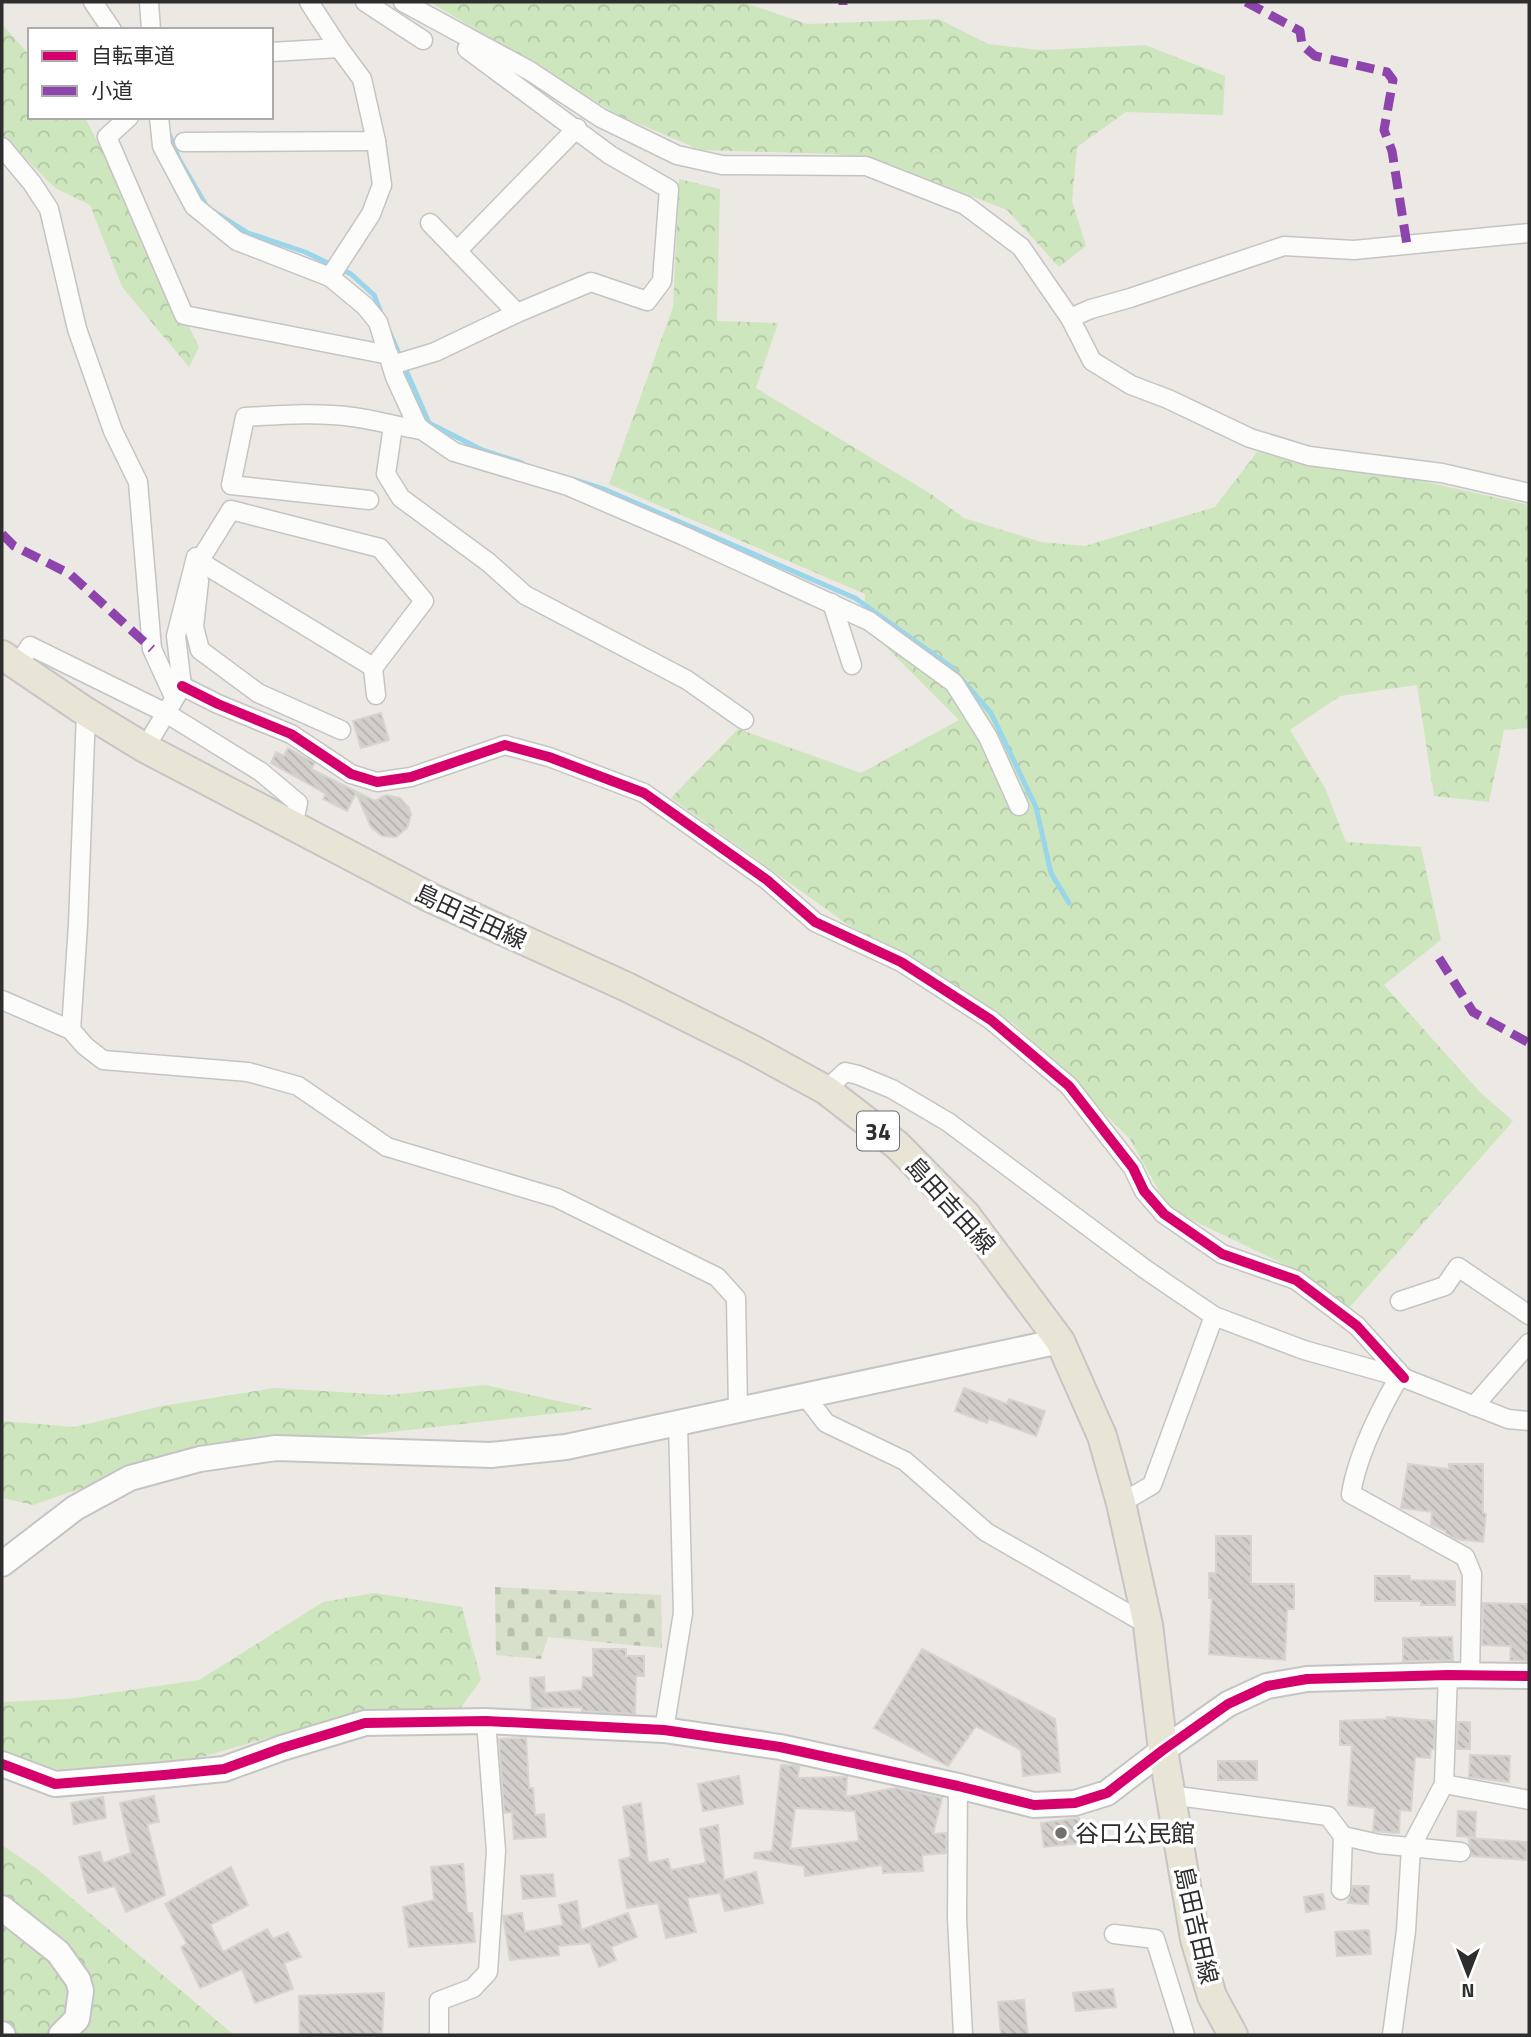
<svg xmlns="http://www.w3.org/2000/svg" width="1531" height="2037" viewBox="0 0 1531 2037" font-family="'Titillium Web','Noto Sans JP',sans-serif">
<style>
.forest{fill:url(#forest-crowns)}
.cemetery{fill:url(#cemetery-stones)}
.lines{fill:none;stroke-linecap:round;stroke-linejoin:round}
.stream{stroke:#99d6ec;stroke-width:5}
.building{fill:url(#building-back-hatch);stroke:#d7d4d0;stroke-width:2;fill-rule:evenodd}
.street-casing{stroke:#c5c4c5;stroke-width:21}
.secondary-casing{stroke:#c5c4c5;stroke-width:28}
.primary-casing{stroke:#c6c5c4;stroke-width:32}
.street{stroke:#fcfcfb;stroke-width:18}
.secondary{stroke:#fcfcfb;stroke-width:24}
.primary{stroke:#e8e4d6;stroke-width:28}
.quiet{stroke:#8e44ad;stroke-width:9;stroke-dasharray:18 9;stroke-linecap:butt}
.cycleway-casing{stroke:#fff;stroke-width:15}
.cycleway{stroke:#d6006c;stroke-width:10}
.poi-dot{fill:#706f6e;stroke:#fff;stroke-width:2.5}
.labels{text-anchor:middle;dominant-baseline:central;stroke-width:7;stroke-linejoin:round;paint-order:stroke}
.shield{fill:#fff;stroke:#6d6d6d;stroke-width:2}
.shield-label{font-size:23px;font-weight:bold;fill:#2e2e2e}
.street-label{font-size:24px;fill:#2e2e2e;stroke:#fff}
.poi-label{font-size:24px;fill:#2e2e2e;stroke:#fff;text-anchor:start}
</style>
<defs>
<pattern id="forest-crowns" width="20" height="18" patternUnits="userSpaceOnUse" patternTransform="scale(1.75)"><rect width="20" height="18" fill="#cee6be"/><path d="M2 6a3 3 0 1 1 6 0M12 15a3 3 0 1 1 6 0" fill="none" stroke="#b1c6a4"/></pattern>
<pattern id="cemetery-stones" width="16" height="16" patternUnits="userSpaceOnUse" patternTransform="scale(1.75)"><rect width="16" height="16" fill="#d8e0cc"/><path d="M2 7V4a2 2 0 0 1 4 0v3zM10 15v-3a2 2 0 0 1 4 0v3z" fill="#bac0b0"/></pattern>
<pattern id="building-back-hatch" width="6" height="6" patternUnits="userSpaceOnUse" patternTransform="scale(1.75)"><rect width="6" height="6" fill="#d1cecb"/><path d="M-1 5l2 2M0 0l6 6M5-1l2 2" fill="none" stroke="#b4b1af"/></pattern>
</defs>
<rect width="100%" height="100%" fill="#ece8e4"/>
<g class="forest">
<path d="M430,2H743L807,24L939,19L988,44L1041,50L1145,45L1225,76L1223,115L1126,112L1077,147L1072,201L1086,246L1059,267L1007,210L879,160L833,154L701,150L620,116Z"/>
<path d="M2,24L30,56V117L86,119L199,347L189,367L122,287L90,205L55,188L2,135Z"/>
<path d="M679,179L720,189L717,321L778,323L756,388L931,494L964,518L1041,542L1085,546L1215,507L1257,452L1305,464L1399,476L1529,505V728L1504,730L1489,802L1434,796L1417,685L1340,696L1290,730L1325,788L1346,842L1421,847L1441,940L1384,985L1481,1093L1513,1121L1349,1308L1288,1266L1169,1209L1130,1139L1014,1024L847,924L671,798L738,729L861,773L959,720L864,625L865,594L609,484L673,307Z"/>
<path d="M485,1385L594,1409L172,1457L33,1505L2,1498V1421L74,1427L162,1406L274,1388L388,1395Z"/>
<path d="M374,1593L462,1607L481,1680L459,1710L350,1714L185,1762L68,1772L2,1756V1702L68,1699L199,1680L323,1602Z"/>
<path d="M2,1845L37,1869L234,2035H2Z"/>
</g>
<path class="cemetery" d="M495,1587L661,1595L662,1648L548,1637L541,1659L496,1655Z"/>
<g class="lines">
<g class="stream">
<path d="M169,134L179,159L207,207L248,233L305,252L351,274L374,295L383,318"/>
<path d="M390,333L429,423L482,450L522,463"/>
<path d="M575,480L606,490L855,598L950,666L991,713L1036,807L1051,873L1069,903"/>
</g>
</g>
<g class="building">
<path d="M381,713L389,740L361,748L353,721Z"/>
<path d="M288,748L315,763L311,769L375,801L386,795L400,798L409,808L411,815L407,828L396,837L382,836L371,827L356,793L347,811L323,799L326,794L271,763L276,752L284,756Z"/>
<path d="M964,1388L1007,1404L1009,1399L1045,1411L1036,1436L989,1419L987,1423L955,1411Z"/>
<path d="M1408,1464L1449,1469V1464H1483V1513L1486,1514L1483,1542L1456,1539L1446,1533V1531L1431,1525L1432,1512L1401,1508Z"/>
<path d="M1216,1536H1251V1584H1294V1609H1287L1285,1660L1209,1654L1212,1598H1209V1573H1216Z"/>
<path d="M1375,1576H1410V1580L1455,1581V1605H1421V1601H1375Z"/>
<path d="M1483,1603L1529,1604V1661L1510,1660L1511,1646L1482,1645Z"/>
<path d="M1452,1637L1453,1660L1403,1661V1638Z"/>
<path d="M593,1649H626V1656H644V1676H636L635,1714L582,1711V1707L532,1708L530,1678L544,1677L545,1693L582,1690L583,1677L593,1678Z"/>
<path d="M922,1649L1055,1719L1060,1772L1023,1776L1021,1750L976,1726L948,1766L874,1728Z"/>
<path d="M1387,1717L1435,1721L1434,1749H1431L1430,1758L1415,1757L1411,1811L1400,1810L1399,1833L1373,1831L1375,1808L1348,1805L1352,1745H1340V1721L1387,1719Z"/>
<path d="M1458,1722H1470V1749H1457Z"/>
<path d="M526,1738L529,1788H533L535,1815L544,1814L546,1837L514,1839L512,1812L504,1813L499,1739Z"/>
<path d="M1470,1755L1510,1756L1509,1782L1469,1777Z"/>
<rect x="1218" y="1761" width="39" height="19"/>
<path d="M781,1765L799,1766L798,1778L847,1777L846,1797L896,1788L942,1798L933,1834L946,1833V1853L922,1855L923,1871L883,1873L882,1865L805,1876L804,1866L754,1858L755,1853L772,1851ZM795,1808L855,1811L859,1841L790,1849Z"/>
<path d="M739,1776L743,1804L703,1811L698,1784Z"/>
<path d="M154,1796L159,1822L147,1824L165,1895L126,1912L115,1886L88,1893L79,1857L100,1852L103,1863L131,1853L120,1803Z"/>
<path d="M103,1797L106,1818L74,1824L71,1803Z"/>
<path d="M641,1803L648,1863L668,1859L671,1870L706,1863L700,1829L718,1825L724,1880L756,1872L763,1903L725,1911L720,1893L687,1898L696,1932L666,1938L658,1903L627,1908L619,1860L631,1857L623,1807Z"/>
<path d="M1458,1811L1476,1812L1475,1837L1457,1836Z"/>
<path d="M1079,1818L1081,1843L1044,1847L1041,1823Z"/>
<path d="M1469,1838L1527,1842L1526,1860L1471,1856Z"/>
<path d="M463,1864L467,1913H472L475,1942L409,1947L403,1907L434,1900L431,1867Z"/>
<path d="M231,1867L248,1905L210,1925L223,1952L267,1929L273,1939L288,1932L301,1957L284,1963L293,1989L255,2003L242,1969L200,1988L181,1947L187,1944L165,1904Z"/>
<path d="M553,1874L555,1896L523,1899L521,1876Z"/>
<path d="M1353,1886H1369L1368,1904L1348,1903Z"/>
<path d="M1323,1894L1325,1909L1306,1912L1304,1897Z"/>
<path d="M577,1901L581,1930L628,1913L637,1937L611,1947L616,1960L599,1967L590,1943L558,1946L559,1955L510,1960L503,1916L522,1913L525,1932L563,1925L559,1905Z"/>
<path d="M1369,1930L1371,1954L1337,1956L1335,1932Z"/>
<path d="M1113,1989L1116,2007L1076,2011L1073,1993Z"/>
<path d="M384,1993L382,2035H300L299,1996Z"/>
<path d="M1024,2000L1028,2035H1001L998,2002Z"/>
</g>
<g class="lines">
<defs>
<g id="street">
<path d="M93,2L112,30"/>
<path d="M149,2L151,30"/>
<path d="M365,2L423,40"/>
<path d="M403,2L530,71L601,118L677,155L722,165L866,166L965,205L1021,247L1070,318L1092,361L1131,385L1168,399L1250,438L1309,456L1442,473L1529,493"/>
<path d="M271,52L339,48L309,2"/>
<path d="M129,117L107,137L184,315L389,355"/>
<path d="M159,117L162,146L194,206L237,241L330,277L371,214L382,185L376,141"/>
<path d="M184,142L376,141L362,79L339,48"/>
<path d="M2,147L32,183L49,209L77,329L113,431L138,482L152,649L174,697"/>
<path d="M430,223L517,313"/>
<path d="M457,251L577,128"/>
<path d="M330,277L365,306L378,322L395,377L417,425L422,430C398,427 376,420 353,417C317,412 280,415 245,417L231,485L369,500"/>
<path d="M1070,318L1091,309L1130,298L1284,246L1354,250L1529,233"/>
<path d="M392,365L435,352L517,313L591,282L647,301L662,281L669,189L610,155L467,49"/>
<path d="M393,426L386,474L401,498L488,562L525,595L687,680L744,720"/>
<path d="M422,430L454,452L568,486L684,536L869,621L954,683L988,737L1019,806"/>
<path d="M195,568L231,510L380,548L424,601L373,668"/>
<path d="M195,568L207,566L368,664L373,668L376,695"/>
<path d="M197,574L199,581L194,627L200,650L258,693L341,730"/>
<path d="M832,603L852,665"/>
<path d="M17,666L30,646L166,713L261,772L298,803L293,826"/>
<path d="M182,686L218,704L291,734L351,774L377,782L411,777L505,745L549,757L644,793L767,880L815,922L901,962L991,1020L1069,1086L1133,1168L1144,1191L1164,1214L1222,1254L1296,1280L1357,1326L1404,1378"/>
<path d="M145,748L182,686L176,636L196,557"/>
<path d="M2,1000L71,1030L85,1046L103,1060L248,1072L298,1086L387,1147L557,1198L717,1277L736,1298L738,1410"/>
<path d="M71,1030L78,925L86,712"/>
<path d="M826,1090L845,1072L858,1075L892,1089L948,1122L1145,1269L1214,1316L1304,1350L1404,1378L1508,1419L1529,1421"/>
<path d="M1400,1301L1445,1286L1458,1267L1529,1315"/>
<path d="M1399,1377C1380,1410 1357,1456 1351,1494L1465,1557L1472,1574L1470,1675"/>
<path d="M806,1397L826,1423L905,1461L986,1532L1148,1625"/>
<path d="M1474,1406L1529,1343"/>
<path d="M1121,1503L1152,1485L1214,1316"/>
<path d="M664,1730L683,1613L678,1423"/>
<path d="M1444,1784L1529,1800"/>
<path d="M958,1786L957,1918L963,2035"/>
<path d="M1170,1795L1328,1816L1343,1836L1341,1890"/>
<path d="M1343,1836L1379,1844L1461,1852"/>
<path d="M1114,1934L1155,1939L1185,2035"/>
<path d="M439,2035V2001L473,1988L488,1972L496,1851L486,1721"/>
<path d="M1392,2035L1406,1931L1411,1847L1444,1784L1448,1675"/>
</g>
<g id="secondary">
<path d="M2,1564L75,1508L130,1478L200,1459L276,1448L491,1455L566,1447L1060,1341"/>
<path d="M2,1764L55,1784L164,1775L224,1769L282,1748L365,1723L486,1721L664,1730L780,1747L958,1786L1034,1805L1075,1803L1107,1793L1163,1750L1228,1704L1267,1686L1307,1679L1448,1675L1529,1676"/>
<path d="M2,1908L58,1952L78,1980L81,1991L77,2019L61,2035"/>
<path d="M2,2034L3,2035"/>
</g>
<path id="primary" d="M2,655L86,712L145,748L431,898L627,987L751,1049L826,1090L897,1145L966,1215L1060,1341L1102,1436L1121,1503L1148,1625L1163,1750L1195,1939L1212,1996L1233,2035"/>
</defs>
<use href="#street" class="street-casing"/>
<use href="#secondary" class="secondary-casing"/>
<use href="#primary" class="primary-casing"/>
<use href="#street" class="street"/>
<use href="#secondary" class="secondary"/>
<use href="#primary" class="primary"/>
<g class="quiet">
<path d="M1246,2L1300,31L1302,45L1315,56L1387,72L1393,80L1384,130L1392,151L1407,245"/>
<path d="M843,5V2"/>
<path d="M2,534L14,546L70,574L152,649"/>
<path d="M1439,958L1473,1012L1529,1043"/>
</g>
<defs>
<g id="cycleway">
<path d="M182,686L218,704L291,734L351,774L377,782L411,777L505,745L549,757L644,793L767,880L815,922L901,962L991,1020L1069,1086L1133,1168L1144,1191L1164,1214L1222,1254L1296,1280L1357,1326L1404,1378"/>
<path d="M2,1764L55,1784L164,1775L224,1769L282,1748L365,1723L486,1721L664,1730L780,1747L958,1786L1034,1805L1075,1803L1107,1793L1163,1750L1228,1704L1267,1686L1307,1679L1448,1675L1529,1676"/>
</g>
</defs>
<use href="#cycleway" class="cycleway-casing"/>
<use href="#cycleway" class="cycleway"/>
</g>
<circle class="poi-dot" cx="1061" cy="1833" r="7"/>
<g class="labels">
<rect class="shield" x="857" y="1111.5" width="42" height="39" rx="5"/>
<g class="shield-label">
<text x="878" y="1131">34</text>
</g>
<g class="street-label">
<text transform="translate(471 916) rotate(25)">島田吉田線</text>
<text transform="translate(951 1205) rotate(48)">島田吉田線</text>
<text transform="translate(1197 1925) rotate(77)">島田吉田線</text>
</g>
<g class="poi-label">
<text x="1075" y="1833">谷口公民館</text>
</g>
</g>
<rect width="1531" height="2037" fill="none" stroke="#2e2e2e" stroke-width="7"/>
<rect x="28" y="28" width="245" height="91" fill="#ffffff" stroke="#ababab" stroke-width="2"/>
<rect x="42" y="51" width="35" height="10" fill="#d6006c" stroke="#ababab" stroke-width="2"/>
<text x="91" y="63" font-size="21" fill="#2e2e2e">自転車道</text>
<rect x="42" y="86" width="35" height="10" fill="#8e44ad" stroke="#ababab" stroke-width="2"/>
<text x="91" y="98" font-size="21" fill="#2e2e2e">小道</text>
<g transform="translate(1468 1974) rotate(180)" stroke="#ffffff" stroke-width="5" paint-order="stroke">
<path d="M0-5L12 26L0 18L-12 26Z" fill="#2e2e2e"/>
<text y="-10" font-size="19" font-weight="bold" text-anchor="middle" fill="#2e2e2e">N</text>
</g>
</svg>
